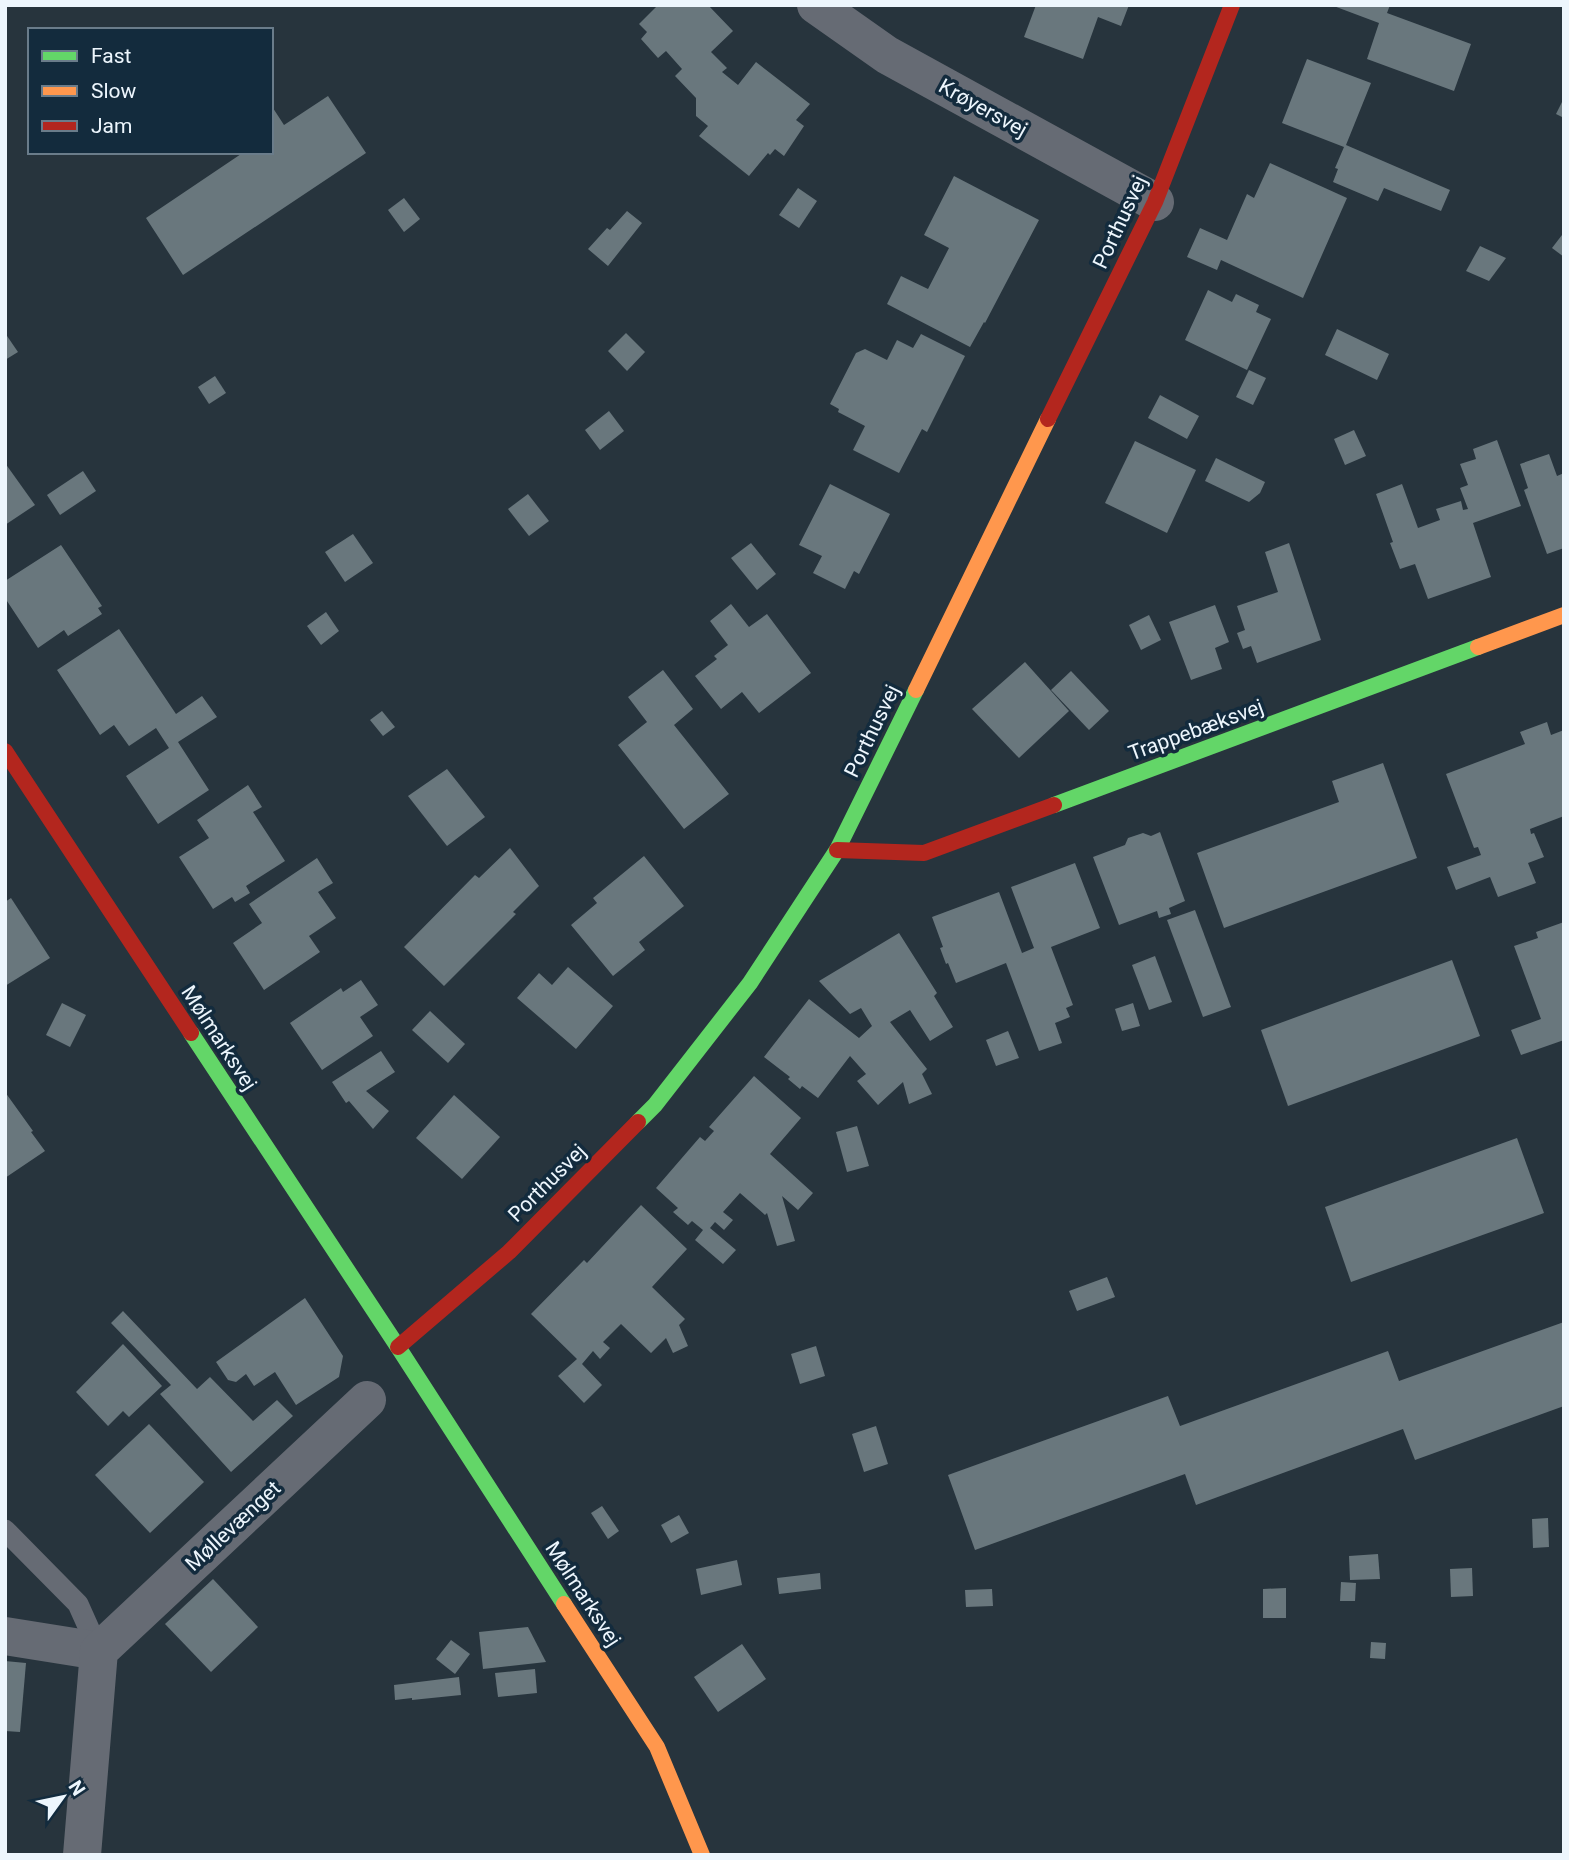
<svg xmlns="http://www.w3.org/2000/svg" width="1569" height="1860" viewBox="0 0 1569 1860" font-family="Roboto,sans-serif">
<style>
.building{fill:#69777d}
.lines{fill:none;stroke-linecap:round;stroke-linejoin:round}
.lane{stroke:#666b74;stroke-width:21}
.street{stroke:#666b74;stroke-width:38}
.fast{stroke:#63d668;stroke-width:16}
.slow{stroke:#ff974d;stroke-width:16}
.jam{stroke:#b3261e;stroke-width:16}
.labels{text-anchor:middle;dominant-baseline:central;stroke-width:7;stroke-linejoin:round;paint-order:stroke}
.street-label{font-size:21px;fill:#edf6fd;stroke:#132b3d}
</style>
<rect width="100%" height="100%" fill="#27343d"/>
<g class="building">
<path d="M658,5H708L733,31L711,52L727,68L722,72L738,85L756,62L810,104L796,120L804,126L784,156L775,149L770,155L768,153L749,176L699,136L708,126L696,116V98L675,76L682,69L666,51L658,58L641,39L647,32L639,24Z"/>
<path d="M1036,5H1129L1121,26L1098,17L1083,59L1024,37Z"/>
<path d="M1331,5H1390L1387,13L1471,44L1454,91L1367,59L1379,23Z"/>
<path d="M1307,59L1371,83L1346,145L1450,190L1441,211L1384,188L1378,201L1333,182L1338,169L1335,168L1344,147L1282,123Z"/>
<path d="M328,96L366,153L183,275L146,218L244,152H271V105L284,125Z"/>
<path d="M1564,98V118L1556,114Z"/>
<path d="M1270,163L1347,198L1303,298L1221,260L1217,270L1187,257L1200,228L1227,240L1247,194L1254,198Z"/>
<path d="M954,176L1039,220L985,323L984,322L970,347L887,304L901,276L928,289L949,248L924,235Z"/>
<path d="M798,188L817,201L799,228L779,215Z"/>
<path d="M404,198L420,219L404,232L388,210Z"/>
<path d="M627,211L642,223L608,266L588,249L607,228L610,230Z"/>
<path d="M1562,235L1564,237V257L1552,248Z"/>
<path d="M1480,246L1506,258L1489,281L1466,271Z"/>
<path d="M1208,290L1232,302L1236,294L1259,305L1256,312L1271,319L1247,370L1185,340Z"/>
<path d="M1337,329L1389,354L1377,380L1325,355Z"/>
<path d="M5,333L18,352L5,360Z"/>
<path d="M626,333L645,352L627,371L608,351Z"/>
<path d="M921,334L965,356L927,432L922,429L899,473L853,450L865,426L838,412L839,409L830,404L856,353L865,349L887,360L897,340L913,348Z"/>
<path d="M1249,370L1266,378L1253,405L1236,397Z"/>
<path d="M215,376L226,393L209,404L198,387Z"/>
<path d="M1160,395L1199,416L1187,439L1148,418Z"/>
<path d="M609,411L624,431L600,450L585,430Z"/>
<path d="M1354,430L1366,456L1345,465L1334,439Z"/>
<path d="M1497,440L1521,506L1473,523L1491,577L1428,599L1415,564L1400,569L1390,543L1393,542L1376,494L1402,484L1418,528L1440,520L1436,509L1461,501L1463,510L1468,509L1460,488L1468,485L1460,464L1476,459L1473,449Z"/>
<path d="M1135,441L1196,470L1167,533L1105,503Z"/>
<path d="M1549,454L1557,476L1564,473V548L1547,554L1524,490L1528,488L1520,464Z"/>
<path d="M1216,458L1265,482L1260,493L1249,502L1205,481Z"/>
<path d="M5,463L35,505L5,525Z"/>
<path d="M83,471L96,491L60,515L47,495Z"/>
<path d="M830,484L890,514L859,574L854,571L845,589L813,573L822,556L799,545Z"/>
<path d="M528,494L549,521L529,536L508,509Z"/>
<path d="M353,534L373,563L345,582L325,552Z"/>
<path d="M751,543L776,574L757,590L731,558Z"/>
<path d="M1289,543L1321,640L1257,663L1251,646L1243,649L1237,633L1245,630L1237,606L1278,592L1265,552Z"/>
<path d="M61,545L102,606L98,608L102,614L68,636L64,630L38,648L5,598V581Z"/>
<path d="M731,604L749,627L767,614L811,673L759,713L742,692L721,709L695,676L717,659L714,656L728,645L710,621Z"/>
<path d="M1215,605L1229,642L1215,648L1222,669L1191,680L1169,622Z"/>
<path d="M326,612L339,631L321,645L307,626Z"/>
<path d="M1149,615L1161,640L1141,650L1129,625Z"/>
<path d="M119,629L176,714L202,696L217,717L178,742L209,790L158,824L126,776L169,748L156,728L129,746L114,725L100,735L57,670Z"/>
<path d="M1025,662L1069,711L1019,758L972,709Z"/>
<path d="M663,670L693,709L674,725L729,794L684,829L618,745L647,722L628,697Z"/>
<path d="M1071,671L1109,711L1089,730L1051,690Z"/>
<path d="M382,711L395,727L383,736L370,720Z"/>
<path d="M1547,722L1551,735L1564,730V816L1530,829L1531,834L1534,833L1544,857L1528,863L1536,883L1498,897L1490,877L1456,890L1447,867L1481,855L1478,847L1474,848L1446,774L1525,744L1520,732Z"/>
<path d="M1383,763L1417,858L1224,928L1197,853L1339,802L1332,781Z"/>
<path d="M447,769L485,817L447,846L408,796Z"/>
<path d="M248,785L262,807L253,812L285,861L246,886L250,893L235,902L232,897L213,909L179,857L209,838L197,820Z"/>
<path d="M1160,832L1185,901L1169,908L1171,914L1159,918L1157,911L1119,925L1093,857L1125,845L1128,838L1143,833L1151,836Z"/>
<path d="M510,848L539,886L513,912L516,914L444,986L404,947L475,875L479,878Z"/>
<path d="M644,856L684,906L639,942L645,950L613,976L571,925L597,903L593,898Z"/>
<path d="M317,858L333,883L318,892L336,918L309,936L320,952L264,990L233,943L262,923L249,904Z"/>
<path d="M1075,863L1100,928L1051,947L1073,1005L1066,1008L1070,1017L1055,1023L1062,1043L1039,1051L1006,963L956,983L948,963L946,964L940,948L943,947L932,917L999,892L1022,953L1034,948L1011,887Z"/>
<path d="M11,898L50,958L5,986V902Z"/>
<path d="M1195,910L1231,1007L1203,1017L1167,920Z"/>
<path d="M1564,922V1040L1521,1055L1511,1030L1541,1019L1514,946L1538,938L1536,932Z"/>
<path d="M899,933L937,993L934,996L953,1027L930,1041L910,1010L890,1022L927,1069L922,1074L932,1094L909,1104L903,1082L878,1105L857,1081L866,1074L850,1056L818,1098L802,1086L800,1089L788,1079L790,1077L764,1057L809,999L859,1038L872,1026L861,1008L850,1014L819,981Z"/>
<path d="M1155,956L1172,1002L1149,1010L1132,965Z"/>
<path d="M1452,960L1480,1036L1288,1106L1261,1030Z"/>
<path d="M568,967L613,1006L576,1049L517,998L539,973L552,985Z"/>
<path d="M361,980L378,1005L360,1017L373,1036L322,1070L290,1023L341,988L343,992Z"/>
<path d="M62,1003L86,1015L70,1047L46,1035Z"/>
<path d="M1133,1003L1140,1026L1122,1031L1115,1009Z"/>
<path d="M430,1011L465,1044L448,1063L412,1030Z"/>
<path d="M1008,1031L1019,1058L996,1066L986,1040Z"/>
<path d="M381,1051L395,1072L366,1091L389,1111L373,1129L349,1101L346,1103L332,1082Z"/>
<path d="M754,1076L801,1118L770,1154L813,1193L798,1210L782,1196L795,1241L777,1246L767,1213L765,1215L740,1193L723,1212L733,1220L724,1230L715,1222L710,1228L736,1250L723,1264L695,1240L703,1230L692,1221L688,1225L673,1212L678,1208L656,1188L700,1137L705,1141L714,1131L709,1127Z"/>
<path d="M5,1092L33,1131L31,1132L45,1151L5,1178Z"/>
<path d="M454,1095L500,1137L462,1179L416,1138Z"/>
<path d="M857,1126L869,1166L847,1172L836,1132Z"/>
<path d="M1517,1138L1544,1213L1351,1282L1325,1207Z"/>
<path d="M641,1205L687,1249L652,1287L685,1319L679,1325L688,1346L673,1353L666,1338L651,1353L621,1324L603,1342L610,1348L600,1359L593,1351L582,1364L602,1385L584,1403L558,1376L577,1359L531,1314L584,1260L587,1263Z"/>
<path d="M1107,1277L1115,1297L1077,1311L1069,1291Z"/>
<path d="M305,1298L343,1356L339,1377L296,1405L275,1372L254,1386L246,1374L236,1382L228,1380L216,1362Z"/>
<path d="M123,1311L197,1389L210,1377L253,1421L277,1400L293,1416L231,1472L160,1394L171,1385L111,1323Z"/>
<path d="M1564,1322V1406L1415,1460L1403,1429L1196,1505L1185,1474L975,1550L948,1475L1168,1396L1180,1426L1388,1351L1399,1381Z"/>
<path d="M123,1344L162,1386L129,1417L123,1411L108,1426L76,1392Z"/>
<path d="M816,1346L825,1376L800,1384L791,1354Z"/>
<path d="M149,1424L204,1482L150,1533L95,1475Z"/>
<path d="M876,1426L888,1464L864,1472L852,1434Z"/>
<path d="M602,1506L619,1531L608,1539L591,1513Z"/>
<path d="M679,1515L689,1533L671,1543L661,1525Z"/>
<path d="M1548,1518L1549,1547L1533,1548L1532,1519Z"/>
<path d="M1378,1554L1380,1579L1350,1580L1349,1556Z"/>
<path d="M737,1560L742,1585L701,1595L696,1569Z"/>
<path d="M1472,1568L1473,1596L1451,1597L1450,1569Z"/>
<path d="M820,1573L821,1589L779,1594L777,1578Z"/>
<path d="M213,1579L258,1627L211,1672L165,1624Z"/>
<path d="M1341,1582L1356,1583L1355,1601H1340Z"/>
<path d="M1286,1588V1618H1263V1589Z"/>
<path d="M992,1589L993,1606L966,1607L965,1590Z"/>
<path d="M528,1627L546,1662L483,1669L479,1632Z"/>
<path d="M451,1640L470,1654L455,1674L436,1659Z"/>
<path d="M1371,1642L1386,1643L1385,1659L1370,1658Z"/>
<path d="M742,1644L766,1679L718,1712L694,1677Z"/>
<path d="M5,1661L26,1663L20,1732L5,1731Z"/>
<path d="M535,1669L537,1693L498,1697L495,1673Z"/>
<path d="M459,1677L461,1695L412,1700V1698L395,1700L394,1685Z"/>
</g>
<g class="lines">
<path class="lane" d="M5,1530L78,1604L99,1651"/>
<g class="street">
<path d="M816,5L887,55L1155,202"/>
<path d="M5,1636L99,1651"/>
<path d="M82,1855L99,1651L367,1400"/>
</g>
<g class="fast">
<path d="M1054,805L1478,647"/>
<path d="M191,1033L398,1347L564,1604"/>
<path d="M638,1122L655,1105L750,983L837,850L916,690"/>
</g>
<g class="slow">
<path d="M1478,647L1564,615"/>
<path d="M916,690L1048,419"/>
<path d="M564,1604L657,1747L702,1855"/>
</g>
<g class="jam">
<path d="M1048,419L1155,202L1232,5"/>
<path d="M5,751L191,1033"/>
<path d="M837,850L924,853L1054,805"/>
<path d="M398,1347L509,1252L638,1122"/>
</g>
</g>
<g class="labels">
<g class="street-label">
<text transform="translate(983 108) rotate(29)">Krøyersvej</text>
<text transform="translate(1120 222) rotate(-65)">Porthusvej</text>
<text transform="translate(1196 730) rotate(-20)">Trappebæksvej</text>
<text transform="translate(872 731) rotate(-64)">Porthusvej</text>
<text transform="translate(219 1038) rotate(57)">Mølmarksvej</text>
<text transform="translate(547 1183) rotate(-45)">Porthusvej</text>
<text transform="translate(233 1526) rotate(-43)">Møllevænget</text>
<text transform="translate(583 1594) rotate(57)">Mølmarksvej</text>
</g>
</g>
<rect width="1569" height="1860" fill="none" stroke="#edf6fd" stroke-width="14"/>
<rect x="28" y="28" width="245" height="126" fill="#132b3d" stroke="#6a7c8a" stroke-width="2"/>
<rect x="42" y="51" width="35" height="10" fill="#63d668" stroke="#6a7c8a" stroke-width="2"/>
<text x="91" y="63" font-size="21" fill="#edf6fd">Fast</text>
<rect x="42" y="86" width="35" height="10" fill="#ff974d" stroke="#6a7c8a" stroke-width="2"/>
<text x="91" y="98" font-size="21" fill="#edf6fd">Slow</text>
<rect x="42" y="121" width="35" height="10" fill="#b3261e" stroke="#6a7c8a" stroke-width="2"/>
<text x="91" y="133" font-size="21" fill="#edf6fd">Jam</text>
<g transform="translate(63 1797) rotate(57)" stroke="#132b3d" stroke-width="5" paint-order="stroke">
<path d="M0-5L12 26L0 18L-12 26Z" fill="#edf6fd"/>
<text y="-10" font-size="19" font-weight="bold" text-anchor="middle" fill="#edf6fd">N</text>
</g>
</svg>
